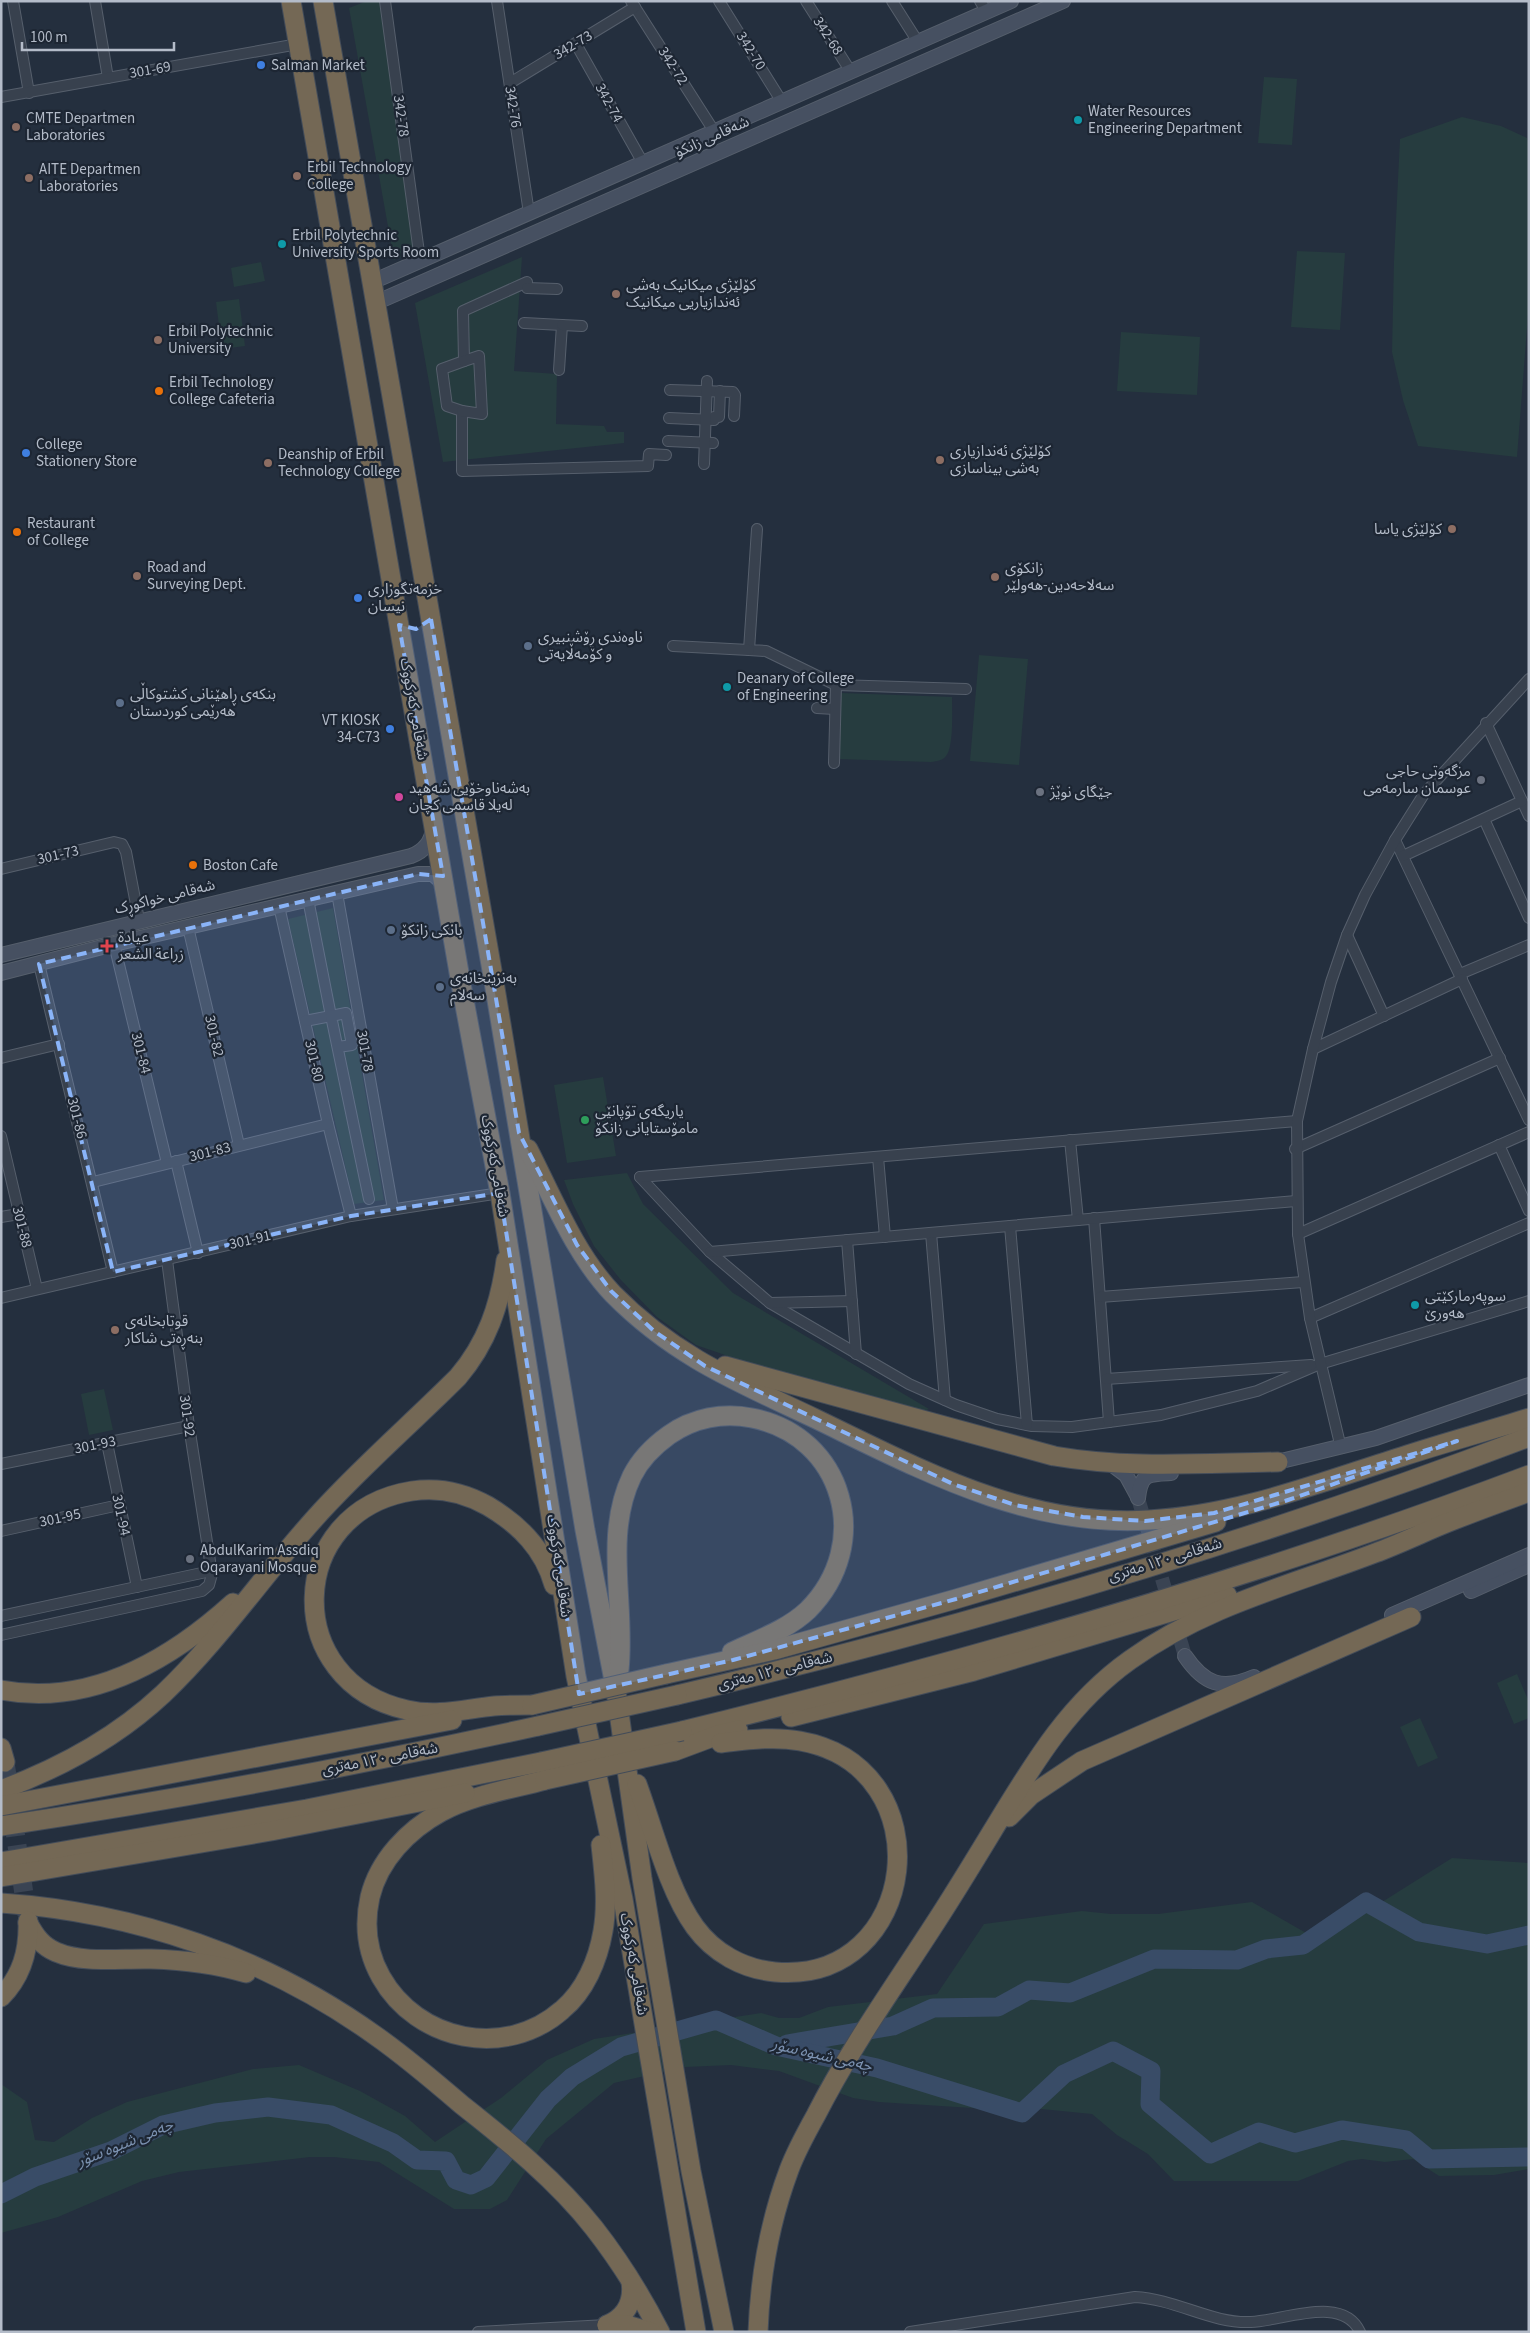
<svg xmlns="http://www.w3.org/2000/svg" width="1530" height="2333" viewBox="0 0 1530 2333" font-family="'Source Sans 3','Noto Sans Arabic',sans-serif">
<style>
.green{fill:#263c3f}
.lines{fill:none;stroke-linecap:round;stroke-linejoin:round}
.river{stroke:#394c67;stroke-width:19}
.secondary-tunnel{stroke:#3a4453;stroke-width:14;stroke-dasharray:14 7;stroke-linecap:butt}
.highway-tunnel{stroke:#3a4453;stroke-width:19;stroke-dasharray:19 9;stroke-linecap:butt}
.street-casing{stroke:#565f6c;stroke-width:12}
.secondary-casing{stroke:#565f6c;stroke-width:16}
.highway-casing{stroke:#434c59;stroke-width:21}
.street{stroke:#38414e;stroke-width:10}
.secondary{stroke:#465061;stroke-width:14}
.highway{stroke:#746855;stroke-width:19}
.highway-bridge-casing{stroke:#434c59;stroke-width:21;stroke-linecap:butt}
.highway-bridge{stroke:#746855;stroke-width:19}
.marked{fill:#8ab4f8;fill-opacity:0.2;stroke:#8ab4f8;stroke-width:4;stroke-dasharray:10 6;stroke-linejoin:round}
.shop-dot{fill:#3f7fe0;stroke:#1d2633;stroke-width:2}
.culture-dot{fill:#0f9aa8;stroke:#1d2633;stroke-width:2}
.education-dot{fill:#8d6e63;stroke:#1d2633;stroke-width:2}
.food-dot{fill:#e8710a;stroke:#1d2633;stroke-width:2}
.service-dot{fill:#5c6f8a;stroke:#1d2633;stroke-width:2}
.worship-dot{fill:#6b7280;stroke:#1d2633;stroke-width:2}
.hotel-dot{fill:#d1479c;stroke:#1d2633;stroke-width:2}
.health-dot{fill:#e0444e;stroke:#1d2633;stroke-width:2}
.leisure-dot{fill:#2e9e5b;stroke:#1d2633;stroke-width:2}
.labels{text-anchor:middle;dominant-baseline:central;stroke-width:4.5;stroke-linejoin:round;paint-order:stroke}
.street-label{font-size:15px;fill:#b4bcc9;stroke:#1d2633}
.poi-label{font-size:15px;fill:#b4bcc9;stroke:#1d2633;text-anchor:start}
.water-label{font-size:16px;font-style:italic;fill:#7c92b1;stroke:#1d2633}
</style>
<rect width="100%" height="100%" fill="#242f3e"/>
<g class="green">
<path d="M367,1H382L417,251L394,260L349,8Z"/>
<path d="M1264,77L1297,79L1292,145L1258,143Z"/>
<path d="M1462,117L1501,126L1527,138L1529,145V302L1517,457L1418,446L1403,400L1392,352L1394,261L1400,139Z"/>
<path d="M1297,251L1345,253L1340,330L1291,327Z"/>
<path d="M522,257L514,371L557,374L556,424L604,426L607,432H624V443L443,462L415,303Z"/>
<path d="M261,262L265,281L234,287L231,268Z"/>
<path d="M239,299L245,346L222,349L216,302Z"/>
<path d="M1121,332L1200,337L1197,395L1117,391Z"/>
<path d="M979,655L1028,659L1019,765L970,761Z"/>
<path d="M841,693L952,697C952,710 954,747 946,756C942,761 937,761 931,762L838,759Z"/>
<path d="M333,908L384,1200L354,1204L288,919Z"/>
<path d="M603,1077L616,1156L567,1163L554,1085Z"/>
<path d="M627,1173L643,1204L733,1293L929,1409L921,1412L760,1367L696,1345L657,1317L620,1279L594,1246L573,1204L564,1180Z"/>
<path d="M104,1389L113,1430L89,1435L81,1394Z"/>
<path d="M1517,1674L1529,1702V1718L1514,1724L1497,1683Z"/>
<path d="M1420,1718L1438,1758L1418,1767L1400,1727Z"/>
<path d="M1452,1858L1529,1863V2169L1494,2175L1439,2176L1413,2159L1385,2162L1362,2159L1348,2161L1298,2181H1174L1148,2154L1117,2135L1092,2114L1042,2109H988L879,2102L853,2098L779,2071L731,2065L684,2067L614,2083L546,2139L507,2200L490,2209H454L379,2162L334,2157H310L179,2172L142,2181L58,2217L1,2233V2084L27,2102L35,2140L54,2142L92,2118L127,2102L253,2069L299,2065L360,2091L405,2116L435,2142L501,2098L547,2060L594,2039L761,2013L779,2018H799L828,2007L937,1994L984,1924L1082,1911L1111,1914H1158L1252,1902L1320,1941Z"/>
</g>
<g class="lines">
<g class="river">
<path d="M787,2044L893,2026L933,2008L998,2007L1029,1990L1070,1993L1154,1959L1237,1960L1266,1949L1303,1945L1366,1902L1419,1932L1487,1944L1529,1935"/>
<path d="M1,2194L35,2177L111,2151L163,2125L215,2113L268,2107L331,2115L393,2143L417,2160L446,2161L456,2180L471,2185L486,2178L548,2099L572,2077L621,2047L716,2020L776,2046L877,2068L1022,2113L1064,2074L1113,2051L1151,2071L1150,2104L1210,2154L1259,2132L1295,2143L1342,2130L1406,2140L1429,2159L1529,2157"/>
</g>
<path class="secondary-tunnel" d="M1138,1498L1185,1656"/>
<path class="highway-tunnel" d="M5,1762L27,1915"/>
<defs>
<g id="street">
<path d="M13,1L29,93"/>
<path d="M95,1L108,78"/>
<path d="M385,1L420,260"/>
<path d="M497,1L529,213"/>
<path d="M631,1L714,131"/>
<path d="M719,1L782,102"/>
<path d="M806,1L851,72"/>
<path d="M892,1L918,42"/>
<path d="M980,1L987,12"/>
<path d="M576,44L643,163"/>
<path d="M510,83L635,7"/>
<path d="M1,97L298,44"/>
<path d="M527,282L463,311L464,361L442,369L447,406L462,411V471L648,466L649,454L666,455"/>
<path d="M527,288L557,289"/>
<path d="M524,323L562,325L559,370"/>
<path d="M562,325L582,326"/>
<path d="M670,390L733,392L735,395L734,416"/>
<path d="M462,411L482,414L479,356L464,361"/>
<path d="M669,418L714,420V417H719L720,391"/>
<path d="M668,441L713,443"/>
<path d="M704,464L707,381"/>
<path d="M757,529L749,650L766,651L836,685L966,689"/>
<path d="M673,646L749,650"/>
<path d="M817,708L835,709"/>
<path d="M1486,723L1529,816"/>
<path d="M834,763L836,685"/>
<path d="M1484,819L1529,918"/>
<path d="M1395,840L1529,1120"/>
<path d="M1403,856L1522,801"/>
<path d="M1,869L114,842L122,844L126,852L139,920"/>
<path d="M337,893L393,1209"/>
<path d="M279,906L328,1124L351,1216"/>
<path d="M188,927L239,1145"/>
<path d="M1347,935L1384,1016"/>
<path d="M114,944L167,1163"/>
<path d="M39,964L113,1272"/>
<path d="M1460,974L1529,945"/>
<path d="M305,1021L331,1016L308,899"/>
<path d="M338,1047L352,1045L346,1013L331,1016L369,1199"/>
<path d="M1313,1049L1462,979"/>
<path d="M1,1058L59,1044"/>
<path d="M1,1136L37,1289"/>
<path d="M1070,1140L1078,1220"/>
<path d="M1499,1145L1529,1211"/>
<path d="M1295,1149L1500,1058"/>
<path d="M878,1157L885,1237"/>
<path d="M176,1161L198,1253"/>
<path d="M640,1177L710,1252L770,1303L909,1384L956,1405L997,1419L1032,1426L1072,1427L1161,1415L1257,1391L1320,1364L1529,1301"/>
<path d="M640,1177L1297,1121"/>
<path d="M93,1182L328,1124"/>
<path d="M1,1217L19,1214"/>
<path d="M1094,1218L1109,1422"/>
<path d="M1010,1226L1027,1425"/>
<path d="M931,1233L945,1400"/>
<path d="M1298,1234L1529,1132"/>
<path d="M847,1240L856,1354"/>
<path d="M710,1252L1296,1201"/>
<path d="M1100,1297L1303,1282"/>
<path d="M1,1298L351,1216L500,1193"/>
<path d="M770,1303L852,1301"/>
<path d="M1310,1318L1529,1223"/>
<path d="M1106,1379L1311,1365"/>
<path d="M107,1443L137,1587"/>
<path d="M1341,1448L1310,1318L1298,1234L1297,1121L1313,1049L1331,982L1347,935L1365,895L1395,840L1424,794L1529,679"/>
<path d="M1,1464L189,1426"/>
<path d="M1,1531L119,1505"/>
<path d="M1,1616L211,1571"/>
<path d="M1,1635L202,1591L209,1585L212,1574L189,1426L167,1260"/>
<path d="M478,2332L607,2325"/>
<path d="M910,2332L1135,2297C1176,2299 1212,2324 1251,2322C1283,2321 1343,2294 1360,2332"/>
</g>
<g id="secondary">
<path d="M372,282L1011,1"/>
<path d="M375,303L1063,1"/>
<path d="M1,955L411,856C424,851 432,842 433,828"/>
<path d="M1,973L114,944L418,874H433L444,884"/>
<path d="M1110,1463L1126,1475L1138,1497"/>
<path d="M1269,1464L1376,1438L1529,1385"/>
<path d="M1138,1498C1141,1473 1148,1474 1171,1473"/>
<path d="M1471,1591L1529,1565"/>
<path d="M1392,1615L1529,1555"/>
<path d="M1185,1656C1204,1684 1222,1691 1254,1677"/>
</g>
<g id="highway">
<path d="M291,1L461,984L500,1193L576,1676L623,1899L696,2332"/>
<path d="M323,1L494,982L585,1530L616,1691L642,1878L691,2171L724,2332"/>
<path d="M528,1149C553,1198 575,1254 613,1294C674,1356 738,1382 814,1418C920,1469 1027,1528 1149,1520C1239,1515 1321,1482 1407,1455C1447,1442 1488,1431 1529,1418"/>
<path d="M725,1366L1054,1456C1129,1469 1203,1463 1278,1462"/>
<path d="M619,1670C626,1606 603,1536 632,1476C640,1460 655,1445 669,1435C693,1418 723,1412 752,1418C844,1436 874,1544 808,1610C787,1630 757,1640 732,1652"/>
<path d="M666,1674L774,1650L956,1599L1216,1522"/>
<path d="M1,1690C90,1707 170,1660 233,1603"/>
<path d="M677,1695C965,1627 1252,1542 1529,1437"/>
<path d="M532,1705C519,1705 506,1705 494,1706C465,1709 437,1717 407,1710C280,1682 285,1511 412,1491C438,1487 465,1493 488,1506C520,1525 544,1549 554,1585"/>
<path d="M791,1717L974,1671L1227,1595"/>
<path d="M682,1731C968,1661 1253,1579 1529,1475"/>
<path d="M1,1748L5,1762"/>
<path d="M675,1751L718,1735L738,1730"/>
<path d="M545,1780C512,1789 472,1795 441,1812C408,1830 379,1860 370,1897C364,1924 367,1952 381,1977C417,2041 505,2060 562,2010C585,1991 598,1960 603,1931C608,1903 604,1873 601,1845"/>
<path d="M637,1784C653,1827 668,1890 695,1927C714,1953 743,1969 775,1972C920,1985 946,1767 800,1741C774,1736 747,1740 721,1743"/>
<path d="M1,1790C60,1768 117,1737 163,1694C224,1636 270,1565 327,1505C369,1460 415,1420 458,1377C487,1343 500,1305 506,1260"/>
<path d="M1,1806L452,1720"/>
<path d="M1009,1817L1031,1795L1082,1761L1411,1617"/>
<path d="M1,1826C181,1799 361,1765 538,1726"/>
<path d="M1,1862L307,1809L541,1762"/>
<path d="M1,1877L271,1831L465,1793"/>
<path d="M1,1903C135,1912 266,1957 376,2036C406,2057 434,2081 462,2105C509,2142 557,2181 594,2228C619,2260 641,2295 660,2332"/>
<path d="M28,1923C35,1936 42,1946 56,1952C84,1964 122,1958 151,1959C183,1960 216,1964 246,1973"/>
<path d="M1,1997C22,1976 29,1951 28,1921"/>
<path d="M607,2325C626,2317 634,2302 631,2282"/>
<path d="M607,2325H627L651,2332"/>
<path d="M758,2332C760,2278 770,2221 789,2170C796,2151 806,2133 816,2115C849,2050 892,1990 932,1928C953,1896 973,1863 993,1830C1032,1766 1068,1704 1130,1660C1207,1605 1289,1586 1375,1553C1402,1543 1428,1530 1454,1520C1479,1510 1504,1501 1529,1492"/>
</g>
</defs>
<use href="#street" class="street-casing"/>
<use href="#secondary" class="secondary-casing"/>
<use href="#highway" class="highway-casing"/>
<use href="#street" class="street"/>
<use href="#secondary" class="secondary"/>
<use href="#highway" class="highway"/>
<defs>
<g id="highway-bridge">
<path d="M532,1705L666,1674"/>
<path d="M538,1726L677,1695"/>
<path d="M541,1762L682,1731"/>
<path d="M545,1780L675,1751"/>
</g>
</defs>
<use href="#highway-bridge" class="highway-bridge-casing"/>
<use href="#highway-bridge" class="highway-bridge"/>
</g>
<path class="marked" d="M431,619L519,1133L577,1245L611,1291L654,1331L705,1366L953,1484L1015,1505L1083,1517L1145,1521L1214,1513L1457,1441L1285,1501L956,1599L733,1660L579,1694L500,1193L351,1216L113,1272L39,964L418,874L443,876L399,625L416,629Z"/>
<g class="shop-dot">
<circle cx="261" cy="65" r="5"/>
<circle cx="26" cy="453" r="5"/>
<circle cx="358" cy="598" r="5"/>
<circle cx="390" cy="729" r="5"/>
</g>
<g class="culture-dot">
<circle cx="1078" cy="120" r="5"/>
<circle cx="282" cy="244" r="5"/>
<circle cx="727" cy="687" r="5"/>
<circle cx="1415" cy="1305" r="5"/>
</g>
<g class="education-dot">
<circle cx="16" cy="127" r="5"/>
<circle cx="297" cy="176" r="5"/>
<circle cx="29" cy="178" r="5"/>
<circle cx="616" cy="294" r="5"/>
<circle cx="158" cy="340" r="5"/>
<circle cx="940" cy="460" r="5"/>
<circle cx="268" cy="463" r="5"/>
<circle cx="1452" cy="529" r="5"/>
<circle cx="137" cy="576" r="5"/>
<circle cx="995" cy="577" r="5"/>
<circle cx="115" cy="1330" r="5"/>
</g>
<g class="food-dot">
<circle cx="159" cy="391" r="5"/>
<circle cx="17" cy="532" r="5"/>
<circle cx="193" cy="865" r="5"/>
</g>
<g class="service-dot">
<circle cx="528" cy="646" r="5"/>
<circle cx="120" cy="703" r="5"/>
<circle cx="391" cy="930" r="5"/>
<circle cx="440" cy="987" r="5"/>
</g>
<g class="worship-dot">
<circle cx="1481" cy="780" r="5"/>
<circle cx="1040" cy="792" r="5"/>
<circle cx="190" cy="1559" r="5"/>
</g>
<circle class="hotel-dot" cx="399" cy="797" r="5"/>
<path class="health-dot" d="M104.5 938.5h5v5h5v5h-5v5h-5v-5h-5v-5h5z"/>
<circle class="leisure-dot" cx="585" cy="1120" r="5"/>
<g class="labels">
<g class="street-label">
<text transform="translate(828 36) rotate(57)">342-68</text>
<text transform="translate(573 45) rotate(-31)">342-73</text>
<text transform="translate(751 51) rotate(58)">342-70</text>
<text transform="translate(673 66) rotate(57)">342-72</text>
<text transform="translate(150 70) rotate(-10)">301-69</text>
<text transform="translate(609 103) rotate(61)">342-74</text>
<text transform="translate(513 107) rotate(81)">342-76</text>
<text transform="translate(401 116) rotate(82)">342-78</text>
<text transform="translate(712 137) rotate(-24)">شەقامی زانکۆ</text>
<text transform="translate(414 709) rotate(80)">شەقامی کەرکووک</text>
<text transform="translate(58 855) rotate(-13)">301-73</text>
<text transform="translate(165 897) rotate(-14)">شەقامی خواکوڕک</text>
<text transform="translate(214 1036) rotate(77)">301-82</text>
<text transform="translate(365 1051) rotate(80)">301-78</text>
<text transform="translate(141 1053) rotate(76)">301-84</text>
<text transform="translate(314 1061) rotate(77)">301-80</text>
<text transform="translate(77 1118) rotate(76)">301-86</text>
<text transform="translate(210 1152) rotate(-14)">301-83</text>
<text transform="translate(495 1166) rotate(80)">شەقامی کەرکووک</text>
<text transform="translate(22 1227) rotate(76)">301-88</text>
<text transform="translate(250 1240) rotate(-13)">301-91</text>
<text transform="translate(187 1416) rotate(82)">301-92</text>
<text transform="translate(95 1445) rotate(-11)">301-93</text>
<text transform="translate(121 1515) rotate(78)">301-94</text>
<text transform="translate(60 1518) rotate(-12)">301-95</text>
<text transform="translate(1165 1560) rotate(-17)">شەقامی ١٢٠ مەتری</text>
<text transform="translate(559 1566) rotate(82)">شەقامی کەرکووک</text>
<text transform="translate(775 1671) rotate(-14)">شەقامی ١٢٠ مەتری</text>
<text transform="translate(380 1759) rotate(-11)">شەقامی ١٢٠ مەتری</text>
<text transform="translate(634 1964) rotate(80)">شەقامی کەرکووک</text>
</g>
<g class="poi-label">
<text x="271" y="65">Salman Market</text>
<text x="1088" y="111">Water Resources<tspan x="1088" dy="17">Engineering Department</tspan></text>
<text x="26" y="118">CMTE Departmen<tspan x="26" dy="17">Laboratories</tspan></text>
<text x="307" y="167">Erbil Technology<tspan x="307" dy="17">College</tspan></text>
<text x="39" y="169">AITE Departmen<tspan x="39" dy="17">Laboratories</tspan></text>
<text x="292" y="235">Erbil Polytechnic<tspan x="292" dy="17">University Sports Room</tspan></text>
<text x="626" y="285">کۆلێژی میکانیک بەشی<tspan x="626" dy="17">ئەندازیاریی میکانیک</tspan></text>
<text x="168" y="331">Erbil Polytechnic<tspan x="168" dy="17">University</tspan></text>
<text x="169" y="382">Erbil Technology<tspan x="169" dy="17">College Cafeteria</tspan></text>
<text x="36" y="444">College<tspan x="36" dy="17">Stationery Store</tspan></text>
<text x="950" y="451">کۆلێژی ئەندازیاری<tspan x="950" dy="17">بەشی بیناسازی</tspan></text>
<text x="278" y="454">Deanship of Erbil<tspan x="278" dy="17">Technology College</tspan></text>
<text x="27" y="523">Restaurant<tspan x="27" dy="17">of College</tspan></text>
<text x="1442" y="529" text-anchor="end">کۆلێژی یاسا</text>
<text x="147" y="567">Road and<tspan x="147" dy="17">Surveying Dept.</tspan></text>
<text x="1005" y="568">زانکۆی<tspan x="1005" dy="17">سەلاحەدین-هەولێر</tspan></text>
<text x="368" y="589">خزمەتگوزاری<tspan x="368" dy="17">نیسان</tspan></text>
<text x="538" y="637">ناوەندی ڕۆشنبیری<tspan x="538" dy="17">و کۆمەڵایەتی</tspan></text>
<text x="737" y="678">Deanary of College<tspan x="737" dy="17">of Engineering</tspan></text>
<text x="130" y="694">بنکەی ڕاهێنانی کشتوکاڵی<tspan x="130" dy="17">هەرێمی کوردستان</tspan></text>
<text x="380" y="720" text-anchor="end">VT KIOSK<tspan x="380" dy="17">34-C73</tspan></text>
<text x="1471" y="771" text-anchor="end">مزگەوتی حاجی<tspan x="1471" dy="17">عوسمان سارمەمی</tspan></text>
<text x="409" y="788">بەشەناوخۆیی شەهید<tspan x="409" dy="17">لەیلا قاسمی کچان</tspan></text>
<text x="1050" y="792">جێگای نوێژ</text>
<text x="203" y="865">Boston Cafe</text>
<text x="401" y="930">بانکی زانکۆ</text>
<text x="118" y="937">عيادة<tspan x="118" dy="17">زراعة الشعر</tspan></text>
<text x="450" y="978">بەنزینخانەی<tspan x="450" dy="17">سەلام</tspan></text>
<text x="595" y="1111">یاریگەی تۆپانێی<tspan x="595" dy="17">مامۆستایانی زانکۆ</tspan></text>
<text x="1425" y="1296">سوپەرمارکێتی<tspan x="1425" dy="17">هەورێ</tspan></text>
<text x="125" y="1321">قوتابخانەی<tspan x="125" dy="17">بنەڕەتی شاکار</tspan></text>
<text x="200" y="1550">AbdulKarim Assdiq<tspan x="200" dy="17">Oqarayani Mosque</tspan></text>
</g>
<g class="water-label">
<text transform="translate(822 2055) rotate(13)">چەمی شیوە سۆر</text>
<text transform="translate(125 2143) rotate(-22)">چەمی شیوە سۆر</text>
</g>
</g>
<rect width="1530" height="2333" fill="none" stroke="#b4bcc9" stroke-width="5"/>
<path d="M22 42v8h152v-8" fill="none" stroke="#b4bcc9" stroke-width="2.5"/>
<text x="30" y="42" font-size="15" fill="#b4bcc9" stroke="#1d2633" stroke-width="4" paint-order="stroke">100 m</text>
</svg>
